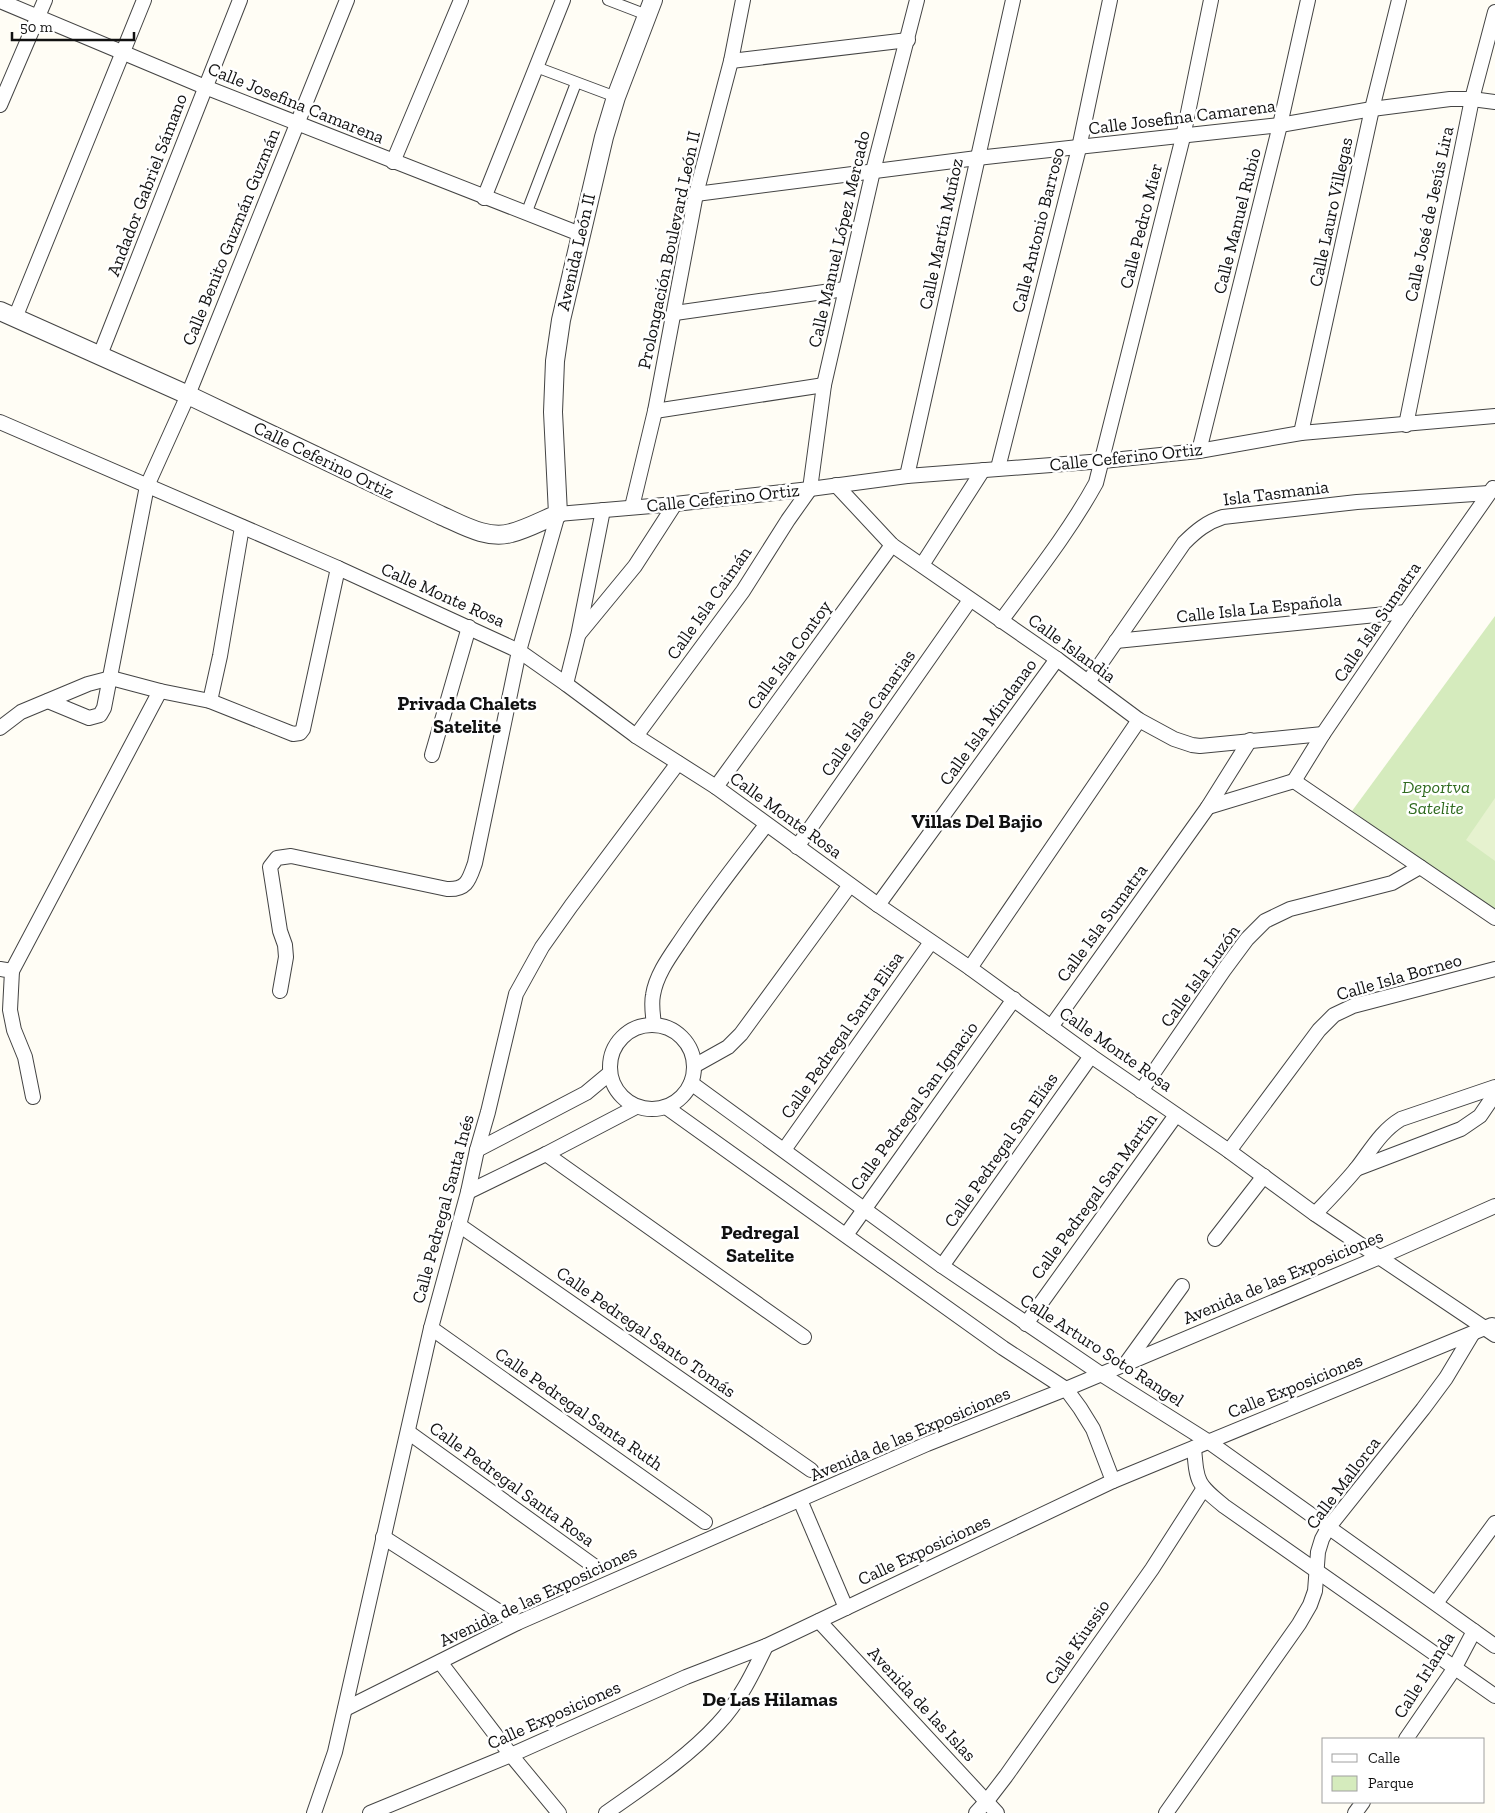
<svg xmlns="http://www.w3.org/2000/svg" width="1495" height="1813" viewBox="0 0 1495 1813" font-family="'Zilla Slab',serif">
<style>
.green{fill:#d5ebbd}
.pitch{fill:#e6f2cf}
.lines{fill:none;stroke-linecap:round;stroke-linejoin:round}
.pedestrian-casing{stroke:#444;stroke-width:12}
.minor-casing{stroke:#444;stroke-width:16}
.tertiary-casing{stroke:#444;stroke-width:20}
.pedestrian{stroke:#fff;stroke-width:10}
.minor{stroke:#fff;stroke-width:14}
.tertiary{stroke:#fff;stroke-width:18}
.labels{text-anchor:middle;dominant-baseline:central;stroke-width:5;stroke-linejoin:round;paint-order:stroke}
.street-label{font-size:18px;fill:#111;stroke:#fff}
.park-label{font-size:18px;font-style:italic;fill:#2f6b1f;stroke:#fff}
.quarter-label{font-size:20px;font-weight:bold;fill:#111;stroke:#fff}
</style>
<rect width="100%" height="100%" fill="#fffdf5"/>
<path class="green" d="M1495,616V911L1352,811Z"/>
<path class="pitch" d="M1495,798V861L1466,840Z"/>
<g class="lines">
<defs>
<g id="pedestrian">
<path d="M608,0L647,15"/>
<path d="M536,67L616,97"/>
<path d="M526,214L576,83"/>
</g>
<g id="minor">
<path d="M0,1L205,87L580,234"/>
<path d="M731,61L908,40"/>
<path d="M0,105L45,0"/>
<path d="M393,162L461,0"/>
<path d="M696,194L977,158L1280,125L1372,109L1450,99H1472L1495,102"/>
<path d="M484,198L563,0"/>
<path d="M675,313L845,289"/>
<path d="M15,318L144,0"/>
<path d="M100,355L240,0"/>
<path d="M655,411L824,385"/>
<path d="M0,422L338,568L519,651L566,684L636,736L716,787L878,905L970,968L1091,1056L1229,1151L1315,1214L1495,1335"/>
<path d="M1406,425L1472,99L1495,12"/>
<path d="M1301,433L1372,109L1399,0"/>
<path d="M1199,451L1280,125L1308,0"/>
<path d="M998,468L1079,148L1110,0"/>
<path d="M907,476L1013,0"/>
<path d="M836,485L892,545L1057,659L1139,720L1174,739L1192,745L1200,746L1323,734"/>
<path d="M632,507L655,411L696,194L731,61L743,0"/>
<path d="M922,565L983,470"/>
<path d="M1001,621C1034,576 1069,532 1096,483L1183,137L1211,0"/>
<path d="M579,634L635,566L675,504"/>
<path d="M1116,641L1406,612"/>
<path d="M1088,682L1184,543C1196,531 1207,522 1223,517L1357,502L1489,493"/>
<path d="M566,684L578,636L603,510"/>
<path d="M48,701L89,718L100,715L104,708L147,486L188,395L347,0"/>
<path d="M210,701L220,656L242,527"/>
<path d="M0,728L21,712L88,684L111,678L160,691L210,701L293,734L300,733L303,729L338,568"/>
<path d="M636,736L743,591L788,520L810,489L824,385L873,171L917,0"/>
<path d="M432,755L469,627"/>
<path d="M1294,781L1323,734L1406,612L1493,488"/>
<path d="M1294,781L1495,918"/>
<path d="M716,787L892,545"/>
<path d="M1208,807L1294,781"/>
<path d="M797,847L970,600"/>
<path d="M878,905L1057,659"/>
<path d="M970,968L1139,720"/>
<path d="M0,969L12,971L10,1010L14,1030L25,1057L33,1097"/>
<path d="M12,971L160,691"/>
<path d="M280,991L286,957L285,945L280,931L270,867L277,858L291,856L447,889C467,890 469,880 475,863L519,651L558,514L675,504L810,489L907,476L1103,461L1199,451L1301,433L1495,416"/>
<path d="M654,1025C653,1015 651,1005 653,995C656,976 668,959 679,943C706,902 736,864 766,825"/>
<circle cx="652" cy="1067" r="42"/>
<path d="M1051,1027L1208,807L1250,740"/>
<path d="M694,1066L728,1047L741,1034L850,885"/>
<path d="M691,1083L942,1266L1101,1374L1209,1442L1495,1646"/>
<path d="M1141,1091L1224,970L1247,939L1265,921L1290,909L1392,883L1420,867"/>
<path d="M666,1107L1003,1348L1066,1389L1080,1408L1093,1429L1113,1481"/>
<path d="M477,1150L586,1093L610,1073"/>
<path d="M784,1150L931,942"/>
<path d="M1229,1151L1319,1030L1334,1015L1353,1006L1495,969"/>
<path d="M546,1154L804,1337"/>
<path d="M1356,1169L1461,1129L1480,1116L1495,1094"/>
<path d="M468,1192L546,1154L636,1107"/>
<path d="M1315,1214C1329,1199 1344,1184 1357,1168C1371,1150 1381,1131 1401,1119L1495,1087"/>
<path d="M459,1225L811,1470"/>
<path d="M846,1235L1014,999"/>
<path d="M1215,1239L1264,1176"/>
<path d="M942,1266L1091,1056"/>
<path d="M1026,1324L1176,1115"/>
<path d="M431,1328L705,1522"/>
<path d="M1127,1362L1182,1286"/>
<path d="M408,1432L594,1566"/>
<path d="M1194,1448C1197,1483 1197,1484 1224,1506L1495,1696"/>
<path d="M800,1500L846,1608"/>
<path d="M383,1537L517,1623"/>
<path d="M1436,1603L1495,1523"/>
<path d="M819,1621L997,1813"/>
<path d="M440,1662L511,1755L559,1813"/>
<path d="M345,1709L517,1623L927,1444L1066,1389L1380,1257L1495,1206"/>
<path d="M1406,1739L1454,1669L1474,1631"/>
<path d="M314,1813L335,1752L431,1328L468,1192L477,1150L488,1112L516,994L542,947L571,906L678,763"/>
<path d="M370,1813L511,1755L686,1677L766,1646L1113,1481L1492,1325"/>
<path d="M606,1813C644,1786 686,1759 718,1724C739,1702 753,1673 766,1646"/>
<path d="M976,1813L986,1802L1006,1776L1152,1569L1204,1488"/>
<path d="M1166,1813L1299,1624L1310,1605L1315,1591L1318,1552L1322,1539L1328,1528L1423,1409L1446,1378L1473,1333"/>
<path d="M1355,1813L1363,1802"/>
</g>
<path id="tertiary" d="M0,311L188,395L440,515C461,524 487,540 511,533C527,529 543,520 558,514L553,412L555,361L561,320L604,137L616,97L653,0"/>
</defs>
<use href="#pedestrian" class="pedestrian-casing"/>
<use href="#minor" class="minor-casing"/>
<use href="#tertiary" class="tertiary-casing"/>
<use href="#pedestrian" class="pedestrian"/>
<use href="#minor" class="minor"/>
<use href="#tertiary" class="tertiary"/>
</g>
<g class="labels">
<g class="street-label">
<text transform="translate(296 103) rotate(22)">Calle Josefina Camarena</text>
<text transform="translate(1182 117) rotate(-7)">Calle Josefina Camarena</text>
<text transform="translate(147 185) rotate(-69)">Andador Gabriel Sámano</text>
<text transform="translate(1331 212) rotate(-78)">Calle Lauro Villegas</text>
<text transform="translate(1429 214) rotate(-78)">Calle José de Jesús Lira</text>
<text transform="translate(1237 221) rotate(-76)">Calle Manuel Rubio</text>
<text transform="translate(1141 226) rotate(-76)">Calle Pedro Mier</text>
<text transform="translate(1038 230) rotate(-76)">Calle Antonio Barroso</text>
<text transform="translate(941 234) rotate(-78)">Calle Martín Muñoz</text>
<text transform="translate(231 237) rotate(-68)">Calle Benito Guzmán Guzmán</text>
<text transform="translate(839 239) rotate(-77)">Calle Manuel López Mercado</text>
<text transform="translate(669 250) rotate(-78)">Prolongación Boulevard León II</text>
<text transform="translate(576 252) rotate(-77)">Avenida León II</text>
<text transform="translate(1126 457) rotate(-6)">Calle Ceferino Ortiz</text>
<text transform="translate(324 460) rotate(26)">Calle Ceferino Ortiz</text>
<text transform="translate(1276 493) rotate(-7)">Isla Tasmania</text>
<text transform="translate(723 498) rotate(-6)">Calle Ceferino Ortiz</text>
<text transform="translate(443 595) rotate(24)">Calle Monte Rosa</text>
<text transform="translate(709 603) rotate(-55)">Calle Isla Caimán</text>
<text transform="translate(1259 608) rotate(-6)">Calle Isla La Española</text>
<text transform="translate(1377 622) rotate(-56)">Calle Isla Sumatra</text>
<text transform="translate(1072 648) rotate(36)">Calle Islandia</text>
<text transform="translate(789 655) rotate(-54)">Calle Isla Contoy</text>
<text transform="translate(868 713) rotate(-55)">Calle Islas Canarias</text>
<text transform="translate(988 722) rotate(-54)">Calle Isla Mindanao</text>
<text transform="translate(786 815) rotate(36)">Calle Monte Rosa</text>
<text transform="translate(1102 923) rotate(-54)">Calle Isla Sumatra</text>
<text transform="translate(1200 976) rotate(-54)">Calle Isla Luzón</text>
<text transform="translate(1399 977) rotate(-16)">Calle Isla Borneo</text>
<text transform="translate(842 1035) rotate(-55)">Calle Pedregal Santa Elisa</text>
<text transform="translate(1116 1049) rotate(35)">Calle Monte Rosa</text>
<text transform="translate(914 1106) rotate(-54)">Calle Pedregal San Ignacio</text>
<text transform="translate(1001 1150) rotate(-55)">Calle Pedregal San Elías</text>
<text transform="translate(1094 1196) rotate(-54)">Calle Pedregal San Martín</text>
<text transform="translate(443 1209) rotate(-75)">Calle Pedregal Santa Inés</text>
<text transform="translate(1283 1277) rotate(-23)">Avenida de las Exposiciones</text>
<text transform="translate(646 1332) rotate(35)">Calle Pedregal Santo Tomás</text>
<text transform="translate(1102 1350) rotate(33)">Calle Arturo Soto Rangel</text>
<text transform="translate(1295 1386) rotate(-22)">Calle Exposiciones</text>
<text transform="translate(579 1409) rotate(35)">Calle Pedregal Santa Ruth</text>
<text transform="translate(910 1434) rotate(-23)">Avenida de las Exposiciones</text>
<text transform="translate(1343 1483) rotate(-53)">Calle Mallorca</text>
<text transform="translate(512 1484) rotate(36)">Calle Pedregal Santa Rosa</text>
<text transform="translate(924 1550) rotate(-25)">Calle Exposiciones</text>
<text transform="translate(538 1596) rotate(-25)">Avenida de las Exposiciones</text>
<text transform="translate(1077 1642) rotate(-55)">Calle Kiussio</text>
<text transform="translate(1424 1675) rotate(-58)">Calle Irlanda</text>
<text transform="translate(922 1704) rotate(47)">Avenida de las Islas</text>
<text transform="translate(554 1715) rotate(-24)">Calle Exposiciones</text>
</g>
<g class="park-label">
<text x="1436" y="787">Deportva<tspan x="1436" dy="21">Satelite</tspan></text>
</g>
<g class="quarter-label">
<text x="467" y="703">Privada Chalets<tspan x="467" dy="23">Satelite</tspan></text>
<text x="977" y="821">Villas Del Bajio</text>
<text x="760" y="1232">Pedregal<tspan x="760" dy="23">Satelite</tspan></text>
<text x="770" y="1699">De Las Hilamas</text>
</g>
</g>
<rect x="1322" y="1738" width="162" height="65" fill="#ffffff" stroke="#a0a0a0"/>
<rect x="1332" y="1754" width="25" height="8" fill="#ffffff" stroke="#a0a0a0"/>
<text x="1368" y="1763" font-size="15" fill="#111111">Calle</text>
<rect x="1332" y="1776" width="25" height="15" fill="#d5ebbd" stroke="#a0a0a0"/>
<text x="1368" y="1788" font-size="15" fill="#111111">Parque</text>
<path d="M12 32v8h122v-8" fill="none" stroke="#111111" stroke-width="2.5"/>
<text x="20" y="32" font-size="15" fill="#111111" stroke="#ffffff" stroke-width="4" paint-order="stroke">50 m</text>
</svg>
